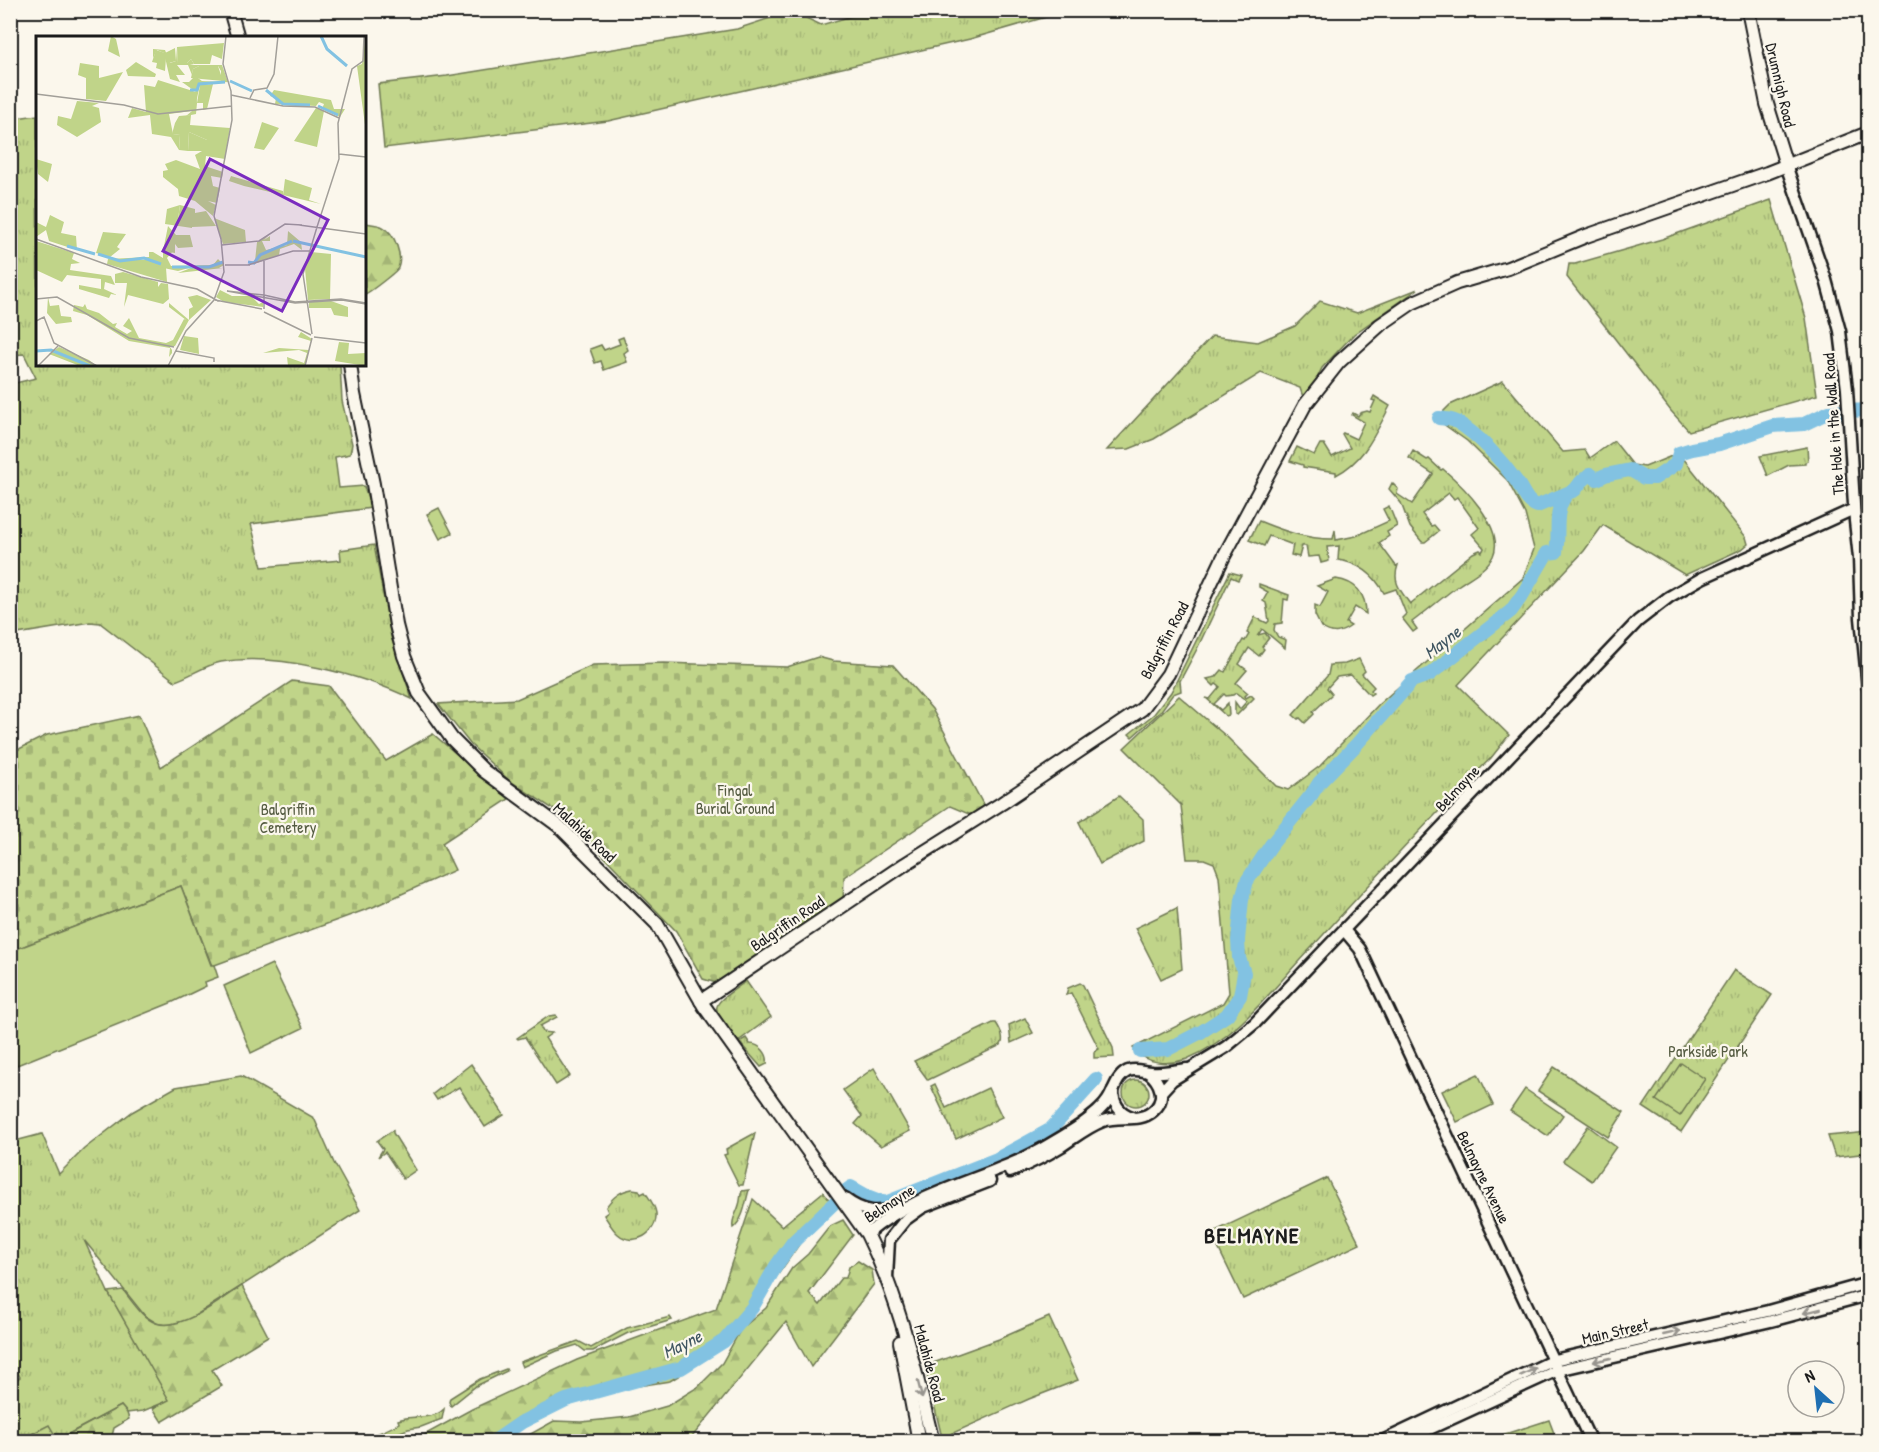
<svg xmlns="http://www.w3.org/2000/svg" width="1879" height="1452" viewBox="0 0 1879 1452" font-family="'Patrick Hand',sans-serif">
<style>
.grass{fill:url(#grass-tufts);stroke:#6e7852;stroke-width:1.5}
.forest{fill:url(#forest-firs);stroke:#6e7852;stroke-width:1.5}
.cemetery{fill:url(#cemetery-stones);stroke:#6e7852;stroke-width:1.5}
.garden{fill:#c0d489;stroke:#6e7852;stroke-width:1.5}
.lines{fill:none;stroke-linecap:round;stroke-linejoin:round}
.river{stroke:#82c2e2;stroke-width:14}
.minor-casing{stroke:#1c1c1c;stroke-width:15}
.major-casing{stroke:#1c1c1c;stroke-width:16}
.minor{stroke:#fbf7ec;stroke-width:10}
.major{stroke:#fbf7ec;stroke-width:12}
.oneway{stroke:#97948e}
.labels{text-anchor:middle;dominant-baseline:central;stroke-width:4.5;stroke-linejoin:round;paint-order:stroke}
.street-label{font-size:16px;fill:#1c1c1c;stroke:#fbf7ec}
.park-label{font-size:16px;fill:#555c42;stroke:#fbf7ec}
.water-label{font-size:18px;font-style:italic;fill:#405661;stroke:#fbf7ec}
.district-label{font-size:22px;font-weight:bold;letter-spacing:1.5px;fill:#1c1c1c;stroke:#fbf7ec}
.inset-river{fill:none;stroke:#82c2e2;stroke-width:3}
.inset-road{fill:none;stroke:#a29f99;stroke-width:1.5}
.view{fill:#7b2cbf;fill-opacity:0.15;stroke:#7b2cbf;stroke-width:3}
.inset-edge{fill:none;stroke:#1c1c1c;stroke-width:3}
</style>
<defs>
<pattern id="grass-tufts" width="24" height="20" patternUnits="userSpaceOnUse" patternTransform="scale(1.5)"><rect width="24" height="20" fill="#c0d489"/><path d="M3 7l-1-3M5 7V3M7 7l1-3M15 17l-1-3M17 17v-4M19 17l1-3" fill="none" stroke="#a4b576"/></pattern>
<pattern id="forest-firs" width="22" height="20" patternUnits="userSpaceOnUse" patternTransform="scale(1.5)"><rect width="22" height="20" fill="#c0d489"/><path d="M5 1l3.5 6h-7zM16 11l3.5 6h-7z" fill="#a4b576"/></pattern>
<pattern id="cemetery-stones" width="16" height="16" patternUnits="userSpaceOnUse" patternTransform="scale(1.5)"><rect width="16" height="16" fill="#c0d489"/><path d="M2 7V4a2 2 0 0 1 4 0v3zM10 15v-3a2 2 0 0 1 4 0v3z" fill="#a4b576"/></pattern>
</defs>
<rect width="100%" height="100%" fill="#fbf7ec"/>
<filter id="ink" filterUnits="userSpaceOnUse"><feTurbulence type="fractalNoise" baseFrequency=".0167" numOctaves="2"/><feDisplacementMap in="SourceGraphic" scale="12" xChannelSelector="R" yChannelSelector="G"/><feConvolveMatrix kernelMatrix="1 2 1 2 8 2 1 2 1" color-interpolation-filters="sRGB"/></filter>
<g filter="url(#ink)">
<g class="grass">
<path d="M791,11L821,25L869,11H1067L970,39L608,121L384,148L378,84L447,76L737,29Z"/>
<path d="M37,115L38,364L340,365L342,401L352,444L350,454L335,457L339,488L364,486L371,508L251,524L262,567L341,560L340,550L374,545L391,637L412,699C363,675 276,652 221,662C205,665 191,676 175,681L100,623L90,622L11,635V384L36,378L24,354L11,355L10,119Z"/>
<path d="M1771,200L1806,318L1817,395L1689,431L1671,411L1567,277L1569,264H1575L1662,239Z"/>
<path d="M1418,289L1354,334L1322,368L1305,403L1300,388L1261,373L1154,439L1129,449L1107,450L1212,336L1258,342L1295,326L1320,301L1357,313Z"/>
<path d="M1503,381L1563,452L1585,450L1590,458L1614,441L1633,465L1645,467L1679,453L1746,537L1748,544L1742,549L1685,575L1603,525L1584,551L1458,685L1509,735L1491,758C1429,819 1371,883 1312,947C1274,986 1240,1037 1187,1059C1170,1065 1145,1065 1133,1048L1223,1003L1229,993L1219,876L1214,863L1204,859H1187L1181,805L1124,748L1179,696L1227,737L1276,786L1288,790L1320,766L1379,704L1523,578L1534,549L1525,514L1507,480L1467,441L1436,419L1450,405Z"/>
<path d="M1374,396L1390,406C1375,434 1365,460 1336,475V472L1303,467V465L1290,461L1297,447L1314,455L1320,444H1324L1332,457L1350,448L1342,434L1343,433L1356,439L1364,422L1352,415L1353,413L1358,416L1360,413L1367,411L1370,412L1375,401L1372,400Z"/>
<path d="M1807,447L1808,461L1805,462V464L1789,465L1768,476L1760,456Z"/>
<path d="M1413,451L1427,460L1429,459L1441,470L1443,469C1462,485 1506,528 1493,556C1486,570 1470,577 1459,585C1443,597 1428,610 1412,622L1417,629L1413,632L1402,618L1406,614L1396,589L1384,593C1374,574 1359,563 1338,560L1339,546L1327,547L1329,561L1321,563L1319,556L1308,557L1306,546H1302L1299,557L1291,555L1293,545L1269,536L1264,546L1249,540L1259,521C1283,531 1306,539 1333,539L1335,530L1336,540L1356,536L1389,521L1383,509L1389,506L1397,526L1387,532L1389,536L1379,543L1396,566L1398,565C1392,582 1400,590 1410,604L1473,553L1480,550L1482,552L1484,548L1472,534L1479,528L1457,497L1454,499L1449,493L1422,514L1431,526L1434,525L1439,531L1425,542H1422L1410,527L1401,503L1389,489L1392,483L1398,489L1397,494L1412,504L1433,474L1409,458Z"/>
<path d="M1230,572L1241,575L1238,580L1231,577L1197,649L1180,681L1181,691L1173,694L1160,712L1132,737L1129,734L1154,714L1171,692Z"/>
<path d="M1336,579C1356,582 1366,594 1366,614L1355,607L1346,623L1351,626C1340,634 1332,635 1321,627L1315,615V605L1320,607L1328,592L1317,586Z"/>
<path d="M1259,584L1289,595L1288,600L1284,599L1282,623L1275,624L1274,630L1278,637L1286,640L1285,648L1262,629L1258,635L1265,633L1269,638L1262,647L1264,649L1259,656L1249,648L1239,664L1247,670L1236,683L1248,693L1245,696L1246,698L1251,695L1254,698L1237,715L1235,714V702L1240,709L1247,701L1236,693L1233,695L1226,696L1224,694L1214,704L1221,710L1228,703L1229,715L1226,716L1206,698L1210,699L1220,687L1216,684L1214,686L1207,679L1216,677L1222,670L1225,672L1243,640L1245,641L1249,634L1247,633L1255,617L1267,623L1269,621L1266,603L1263,601L1268,592L1259,587Z"/>
<path d="M1359,659L1365,671L1362,674L1374,687L1371,690L1373,693L1370,695L1351,675L1337,677L1327,688L1332,694L1313,712L1314,714L1305,723L1300,718L1298,719L1293,715L1328,675L1330,665L1345,664Z"/>
<path d="M1119,796L1143,819L1144,841L1100,864L1079,822Z"/>
<path d="M1177,908L1182,969L1161,979L1135,928Z"/>
<path d="M1734,970L1772,995L1681,1132L1643,1107Z"/>
<path d="M746,981L771,1017L737,1042C710,1004 707,1009 746,981Z"/>
<path d="M1080,983L1083,985L1113,1048L1114,1057L1094,1058V1052L1099,1049L1071,993L1066,995L1068,988Z"/>
<path d="M556,1015L557,1017L540,1026L543,1032L552,1033L545,1038L570,1076L556,1085L525,1037L518,1039L517,1038L549,1016Z"/>
<path d="M1025,1018L1033,1033L1011,1043L1009,1025Z"/>
<path d="M993,1023H996C1000,1029 1005,1038 1001,1045L928,1080L914,1061Z"/>
<path d="M746,1038L750,1044C760,1044 769,1054 767,1064L761,1067L739,1042Z"/>
<path d="M471,1064L504,1115L485,1127L459,1087L437,1100L433,1094Z"/>
<path d="M874,1068L910,1131L881,1146L855,1124L862,1116L843,1090Z"/>
<path d="M241,1076L314,1118L334,1163L360,1210L190,1319L173,1325L158,1324L145,1316L84,1240L108,1292L170,1400L143,1411L127,1413L121,1406L57,1440L48,1426L18,1441L11,1442V1384L20,1377L10,1360L11,1142L42,1134L59,1174L84,1149L132,1112L176,1087Z"/>
<circle cx="1136" cy="1093" r="13"/>
<path d="M935,1084L946,1108L988,1088L1002,1117L956,1139L931,1086Z"/>
<path d="M393,1130V1133L416,1170L403,1179L385,1152L378,1157L383,1149L377,1141Z"/>
<path d="M1868,1132V1153L1835,1157L1828,1136Z"/>
<path d="M755,1133L743,1185H739L724,1155L727,1154L726,1149Z"/>
<path d="M1327,1178L1360,1244L1243,1299L1211,1233Z"/>
<path d="M632,1189L639,1190L641,1194L645,1192C649,1198 655,1205 656,1213C658,1233 634,1248 618,1234C612,1229 608,1221 604,1215L608,1212L606,1207C613,1197 620,1191 632,1189Z"/>
<path d="M749,1190C745,1203 744,1219 733,1228C731,1218 737,1214 739,1205C741,1199 740,1195 742,1191Z"/>
<path d="M670,1317L672,1320L628,1333L593,1351H585L577,1345L557,1351L522,1367L520,1362L578,1341L591,1348L627,1328Z"/>
<path d="M1049,1317L1078,1380L1029,1399L942,1438L925,1366L999,1339Z"/>
<path d="M506,1369L507,1371L476,1386L451,1406L449,1402L450,1398L480,1379Z"/>
<path d="M444,1409L442,1419L421,1427L408,1429L382,1439H370L373,1441H361C374,1434 387,1431 399,1423L398,1420C413,1414 432,1421 444,1409Z"/>
</g>
<g class="forest">
<path d="M365,223C370,224 378,224 383,227C395,233 403,257 398,268C396,272 370,292 365,294Z"/>
<path d="M823,1192L835,1207L833,1210L805,1236L768,1289L744,1310V1317L725,1344L703,1361L670,1381L638,1386L611,1384L588,1397L553,1409L539,1420L517,1429L484,1441H464L465,1440L462,1442L413,1441L472,1409L577,1360L716,1309L753,1199L782,1226Z"/>
<path d="M843,1220L853,1235L809,1293L820,1305L841,1278H846L849,1267L858,1261L872,1270L874,1284L811,1367L786,1322L692,1437L682,1441H518L554,1421L581,1422L629,1417L667,1406L698,1387L722,1363L741,1329L766,1308L792,1268L808,1254L830,1226Z"/>
<path d="M242,1286L268,1336L212,1370L222,1386L162,1422L153,1408L169,1400L108,1292L123,1290C132,1301 142,1318 156,1323C180,1332 223,1299 242,1286Z"/>
<path d="M121,1406L127,1413L129,1419L114,1428L112,1436L107,1441H18L49,1425L58,1440Z"/>
</g>
<g class="cemetery">
<path d="M818,657L833,661L893,665L932,709L984,806L971,815L950,806L844,877L843,903L716,983L703,979L676,931L567,818L510,781L471,745L438,704L517,699L593,665L664,663L787,667Z"/>
<path d="M292,681L329,686L386,761L433,734L509,799L442,843L455,870L373,907L212,966L181,886L11,951V753L47,735L139,715L161,767Z"/>
</g>
<g class="garden">
<path d="M623,337L628,350L624,353L627,362L604,370L601,361L595,363L590,349L601,345L604,350L620,344L618,339Z"/>
<path d="M439,508L452,533L440,539L427,514Z"/>
<path d="M181,886L211,965H214L218,977L205,982L206,986L173,1002L17,1065L11,1049V951Z"/>
<path d="M272,964L303,1028L251,1053L224,986Z"/>
<path d="M1681,1063L1705,1079L1680,1116L1656,1100Z"/>
<path d="M1554,1067L1624,1112L1608,1137L1538,1091Z"/>
<path d="M1478,1074L1493,1105L1457,1122L1442,1091Z"/>
<path d="M1525,1089L1563,1115L1548,1136L1510,1111Z"/>
<path d="M1588,1126L1616,1147L1592,1181L1563,1161Z"/>
<path d="M1549,1420L1557,1441H1483Z"/>
</g>
<g class="lines">
<g class="river">
<path d="M1439,418C1445,419 1452,419 1457,422C1479,435 1502,461 1517,482C1524,492 1526,502 1537,506L1575,490L1581,482L1590,474L1597,479L1605,475L1630,470L1644,478H1655L1676,464L1679,453L1692,449L1719,444L1773,426L1804,424L1829,412L1868,410"/>
<path d="M1140,1051L1168,1049L1201,1032L1227,1015L1240,996L1244,973L1239,958L1238,940L1242,899L1247,881L1271,845L1312,794L1319,783L1356,745L1412,681L1429,675L1511,611L1523,594L1547,553L1556,552C1560,533 1553,512 1566,495"/>
<path d="M847,1190L851,1187L867,1196L885,1203L997,1159L1050,1130L1096,1079"/>
<path d="M493,1442L522,1422L566,1400L681,1368L724,1341L752,1308L776,1266L793,1242L833,1204"/>
</g>
<defs>
<g id="minor">
<path d="M1786,165L1826,280L1840,331L1847,389L1855,521L1859,558L1861,618L1868,688"/>
<path d="M1344,930L1360,949L1591,1442"/>
<path d="M1113,1090C1113,1103 1119,1113 1132,1117"/>
<path d="M1161,1092L1172,1080L1226,1047L1255,1023L1638,621L1669,597L1702,578L1854,509"/>
<path d="M1010,1172C1027,1165 1044,1157 1060,1147C1074,1138 1087,1127 1103,1121C1119,1115 1140,1123 1153,1111C1167,1099 1161,1082 1148,1072"/>
<path d="M845,1199C863,1213 879,1214 900,1207"/>
<path d="M918,1209L990,1181"/>
<path d="M867,1234C920,1188 991,1180 1050,1144C1067,1134 1098,1116 1108,1100C1115,1089 1116,1077 1128,1071C1137,1068 1143,1072 1151,1072C1163,1073 1175,1071 1187,1069"/>
<path d="M887,1278L889,1240L905,1220L923,1207"/>
<path d="M1380,1442L1554,1360L1768,1311L1868,1283"/>
<path d="M1401,1442L1558,1370L1771,1321L1868,1295"/>
</g>
<g id="major">
<path d="M230,10L238,38"/>
<path d="M1748,10L1767,104L1786,165"/>
<path d="M350,364L354,394L373,484L396,625L404,656L419,693L452,739L484,771L559,826L657,924L704,1006L867,1234C900,1300 915,1371 933,1442"/>
<path d="M701,1001L905,864L1002,803L1142,709L1168,674L1223,558L1305,405L1339,362L1380,325L1412,303L1457,283L1508,268L1586,236L1767,173L1868,133"/>
<path d="M900,1342L919,1442"/>
</g>
</defs>
<use href="#minor" class="minor-casing"/>
<use href="#major" class="major-casing"/>
<use href="#minor" class="minor"/>
<use href="#major" class="major"/>
</g>
<defs><path id="oneway-shaft" d="M-6 0H5M1.5-3L5.5 0L1.5 3" fill="none" stroke-width="1.6" stroke-linecap="round" stroke-linejoin="round" transform="scale(1.5)"/></defs>
<g class="oneway">
<use href="#oneway-shaft" transform="translate(1812 1311) rotate(166)"/>
<use href="#oneway-shaft" transform="translate(1672 1333) rotate(-13)"/>
<use href="#oneway-shaft" transform="translate(1602 1360) rotate(167)"/>
<use href="#oneway-shaft" transform="translate(1528 1372) rotate(-26)"/>
<use href="#oneway-shaft" transform="translate(920 1390) rotate(76)"/>
</g>
</g>
<g class="labels">
<g class="street-label">
<text transform="translate(1781 85) rotate(77)">Drumnigh Road</text>
<text transform="translate(1833 424) rotate(-94)">The Hole in the Wall Road</text>
<text transform="translate(1164 640) rotate(-62)">Balgriffin Road</text>
<text transform="translate(1457 788) rotate(-47)">Belmayne</text>
<text transform="translate(585 832) rotate(43)">Malahide Road</text>
<text transform="translate(787 923) rotate(-34)">Balgriffin Road</text>
<text transform="translate(1484 1177) rotate(64)">Belmayne Avenue</text>
<text transform="translate(889 1203) rotate(-33)">Belmayne</text>
<text transform="translate(1615 1331) rotate(-13)">Main Street</text>
<text transform="translate(930 1363) rotate(75)">Malahide Road</text>
</g>
<g class="park-label">
<text x="735" y="790">Fingal<tspan x="735" dy="18">Burial Ground</tspan></text>
<text x="288" y="809">Balgriffin<tspan x="288" dy="18">Cemetery</tspan></text>
<text x="1708" y="1051">Parkside Park</text>
</g>
<g class="water-label">
<text transform="translate(1442 642) rotate(-38)">Mayne</text>
<text transform="translate(682 1344) rotate(-27)">Mayne</text>
</g>
<g class="district-label">
<text x="1252" y="1235">BELMAYNE</text>
</g>
</g>
<g transform="translate(36 36)">
<rect width="330" height="330" fill="#fbf7ec"/>
<path d="M75,0L80,3L84,21L72,15ZM330,0V96L321,30L326,28ZM188,7L186,23L176,19L174,28H158L155,23L151,27H142L141,11ZM139,12L140,25L133,27L130,22L129,35L120,32L121,27L116,26L120,14L129,17ZM100,26L120,38L119,41L92,40L90,34ZM44,27L63,30V42L87,36L70,65L50,63V42L42,39ZM163,30H182L187,45L155,42L157,33ZM122,44L160,56L161,67L164,49L177,48L171,73L167,74V67H161L160,78L150,80L156,75L133,78L137,98L144,99L143,114L135,101L116,98L114,79L92,82L96,72L110,76L108,49L119,51ZM238,54L295,64L298,73H309L304,81L286,73L288,68L283,66L280,70L239,68L240,62L234,60ZM41,65L63,67L56,70L63,72L65,86L41,101L21,89L22,80L35,83ZM280,72L288,75L281,111L258,105ZM226,86L243,92L228,114L218,112ZM153,96L171,104H192L189,123L170,120L169,130L187,136L186,142L175,140L177,150L184,152L181,167L172,165L180,169L177,180L159,165L143,160L142,153L127,141V135L132,134L129,128L140,124L164,133L159,119L166,115H152ZM0,123L16,128L12,146L2,138ZM195,140L247,155V159L208,150L193,145ZM14,179L28,186L25,197L40,200L41,214L13,205L10,194L0,201V186L10,191ZM132,190L140,199H154L157,211L142,212L139,208V217L127,215ZM252,195L265,206L266,214L258,208L244,213L243,219L218,228L212,226L219,225L221,206L233,199L228,204L234,200V205H226L230,214L251,209ZM0,205L38,217L36,223L44,227L35,228L34,234L75,240L79,249L69,246L68,253L81,259L75,258L73,262L43,253V249L65,253V243L31,239L26,246L0,234ZM275,216L295,218L294,263L272,264L269,233ZM72,223L111,224L130,232L131,246L71,228ZM87,236L122,246V251L125,247L132,248L133,263L127,268L92,259L88,271L91,247H79V238ZM184,254L196,260H215L223,268L227,266V271L188,266L180,261ZM161,259L175,264L153,284L139,310L134,311L136,314V317L133,321L134,312L93,305L51,279L37,275L38,269L47,271L49,268L51,273L63,277L77,288L81,287L79,291L91,298L96,295L87,290L93,282L103,302L130,307L137,304L148,283L150,284L133,271V267L153,284V273L157,271L152,261ZM12,261L14,270L23,269L25,280L35,281L36,286L20,288L11,277ZM265,296L276,303L269,330H252L251,321L268,327L271,317L263,314L227,317L243,312L273,314L275,305L262,301ZM303,306L313,307L312,318L330,317V330L299,325ZM23,311L53,324L61,330H44L13,318Z" fill="#c0d489"/>
<path d="M141,11L142,27H151L155,23L158,28L154,29H186L192,46L164,48L160,67V56L146,46H153L159,40L166,45L185,46V35L182,30H163L157,33L156,39L152,29H141L149,39H140L144,46L134,43L128,17L121,14L117,22V13L129,14L134,27L140,25ZM155,79L154,89L194,92L192,104H171L153,96L152,115L143,114L144,99L136,98L139,87L143,80ZM127,215L136,216L131,222L135,230L177,229L182,223L188,229L183,232H187L142,237L160,230L142,235L118,230L108,223L87,226L72,223L113,221V216H117L127,222Z" fill="#c0d489"/>
<path d="M144,169L159,173V177L170,175L180,190L156,191L142,183ZM178,182L209,194L210,206L187,208Z" fill="#c0d489"/>
<path d="M249,143L276,152L273,164L285,168L247,159ZM144,169L142,183L156,185V192L129,188L131,173ZM67,196L90,198L81,211L84,213L74,221L60,217ZM295,265L312,271V281L298,279L295,272H273V266ZM148,300L162,302L163,318L144,314Z" fill="#c0d489"/>
<path class="inset-river" d="M285,0L291,13L311,30M194,45L216,55M154,54H161L163,48L189,46M230,54L247,68L274,69M282,70L302,79M257,205L330,221M31,210L59,218M62,218L84,225L108,222L125,228M212,226L218,227L224,219L256,205M136,231H173L187,226M0,315L15,314L54,330"/>
<path class="inset-road" d="M0,58L88,69L122,78L196,70M195,59L247,70L279,71L303,82M214,62L218,54L231,52L238,38L242,0M303,118L330,121M263,189L330,198M281,191L303,123L302,87L316,33L327,25L328,0M0,203L105,241L161,253L182,265M186,209L223,205L249,188L266,189M189,229H214M212,229L257,215H274M0,263L21,261L93,302L138,311M179,264L226,273M330,267L305,263L259,266L228,259L191,255L259,267L306,264L330,268M228,273V225M228,276L275,299M0,285L8,281L18,307L61,330M276,298L267,238L281,191M278,301L330,307M140,315L178,322V326M2,330L22,310M132,330L150,295L178,264L188,236L185,203L178,180L196,84L195,55L187,28L190,0M269,330L276,302"/>
<path class="view" d="M174,123L292,184L246,275L127,215Z"/>
<rect width="330" height="330" class="inset-edge"/>
</g>
<rect width="1879" height="1452" fill="none" stroke="#fbf7ec" stroke-width="36"/>
<rect x="18" y="18" width="1843" height="1416" fill="none" stroke="#1c1c1c" stroke-width="2" filter="url(#ink)"/>
<g transform="translate(1816 1389) rotate(333)"><circle r="28" fill="#fbf7ec" stroke="#a29f99" stroke-width="1.5"/>
<path d="M0-4.5L10 22L0 15L-10 22Z" fill="#1f6fb2"/>
<text y="-9" font-size="16" font-weight="bold" text-anchor="middle" fill="#1c1c1c">N</text>
</g>
</svg>
